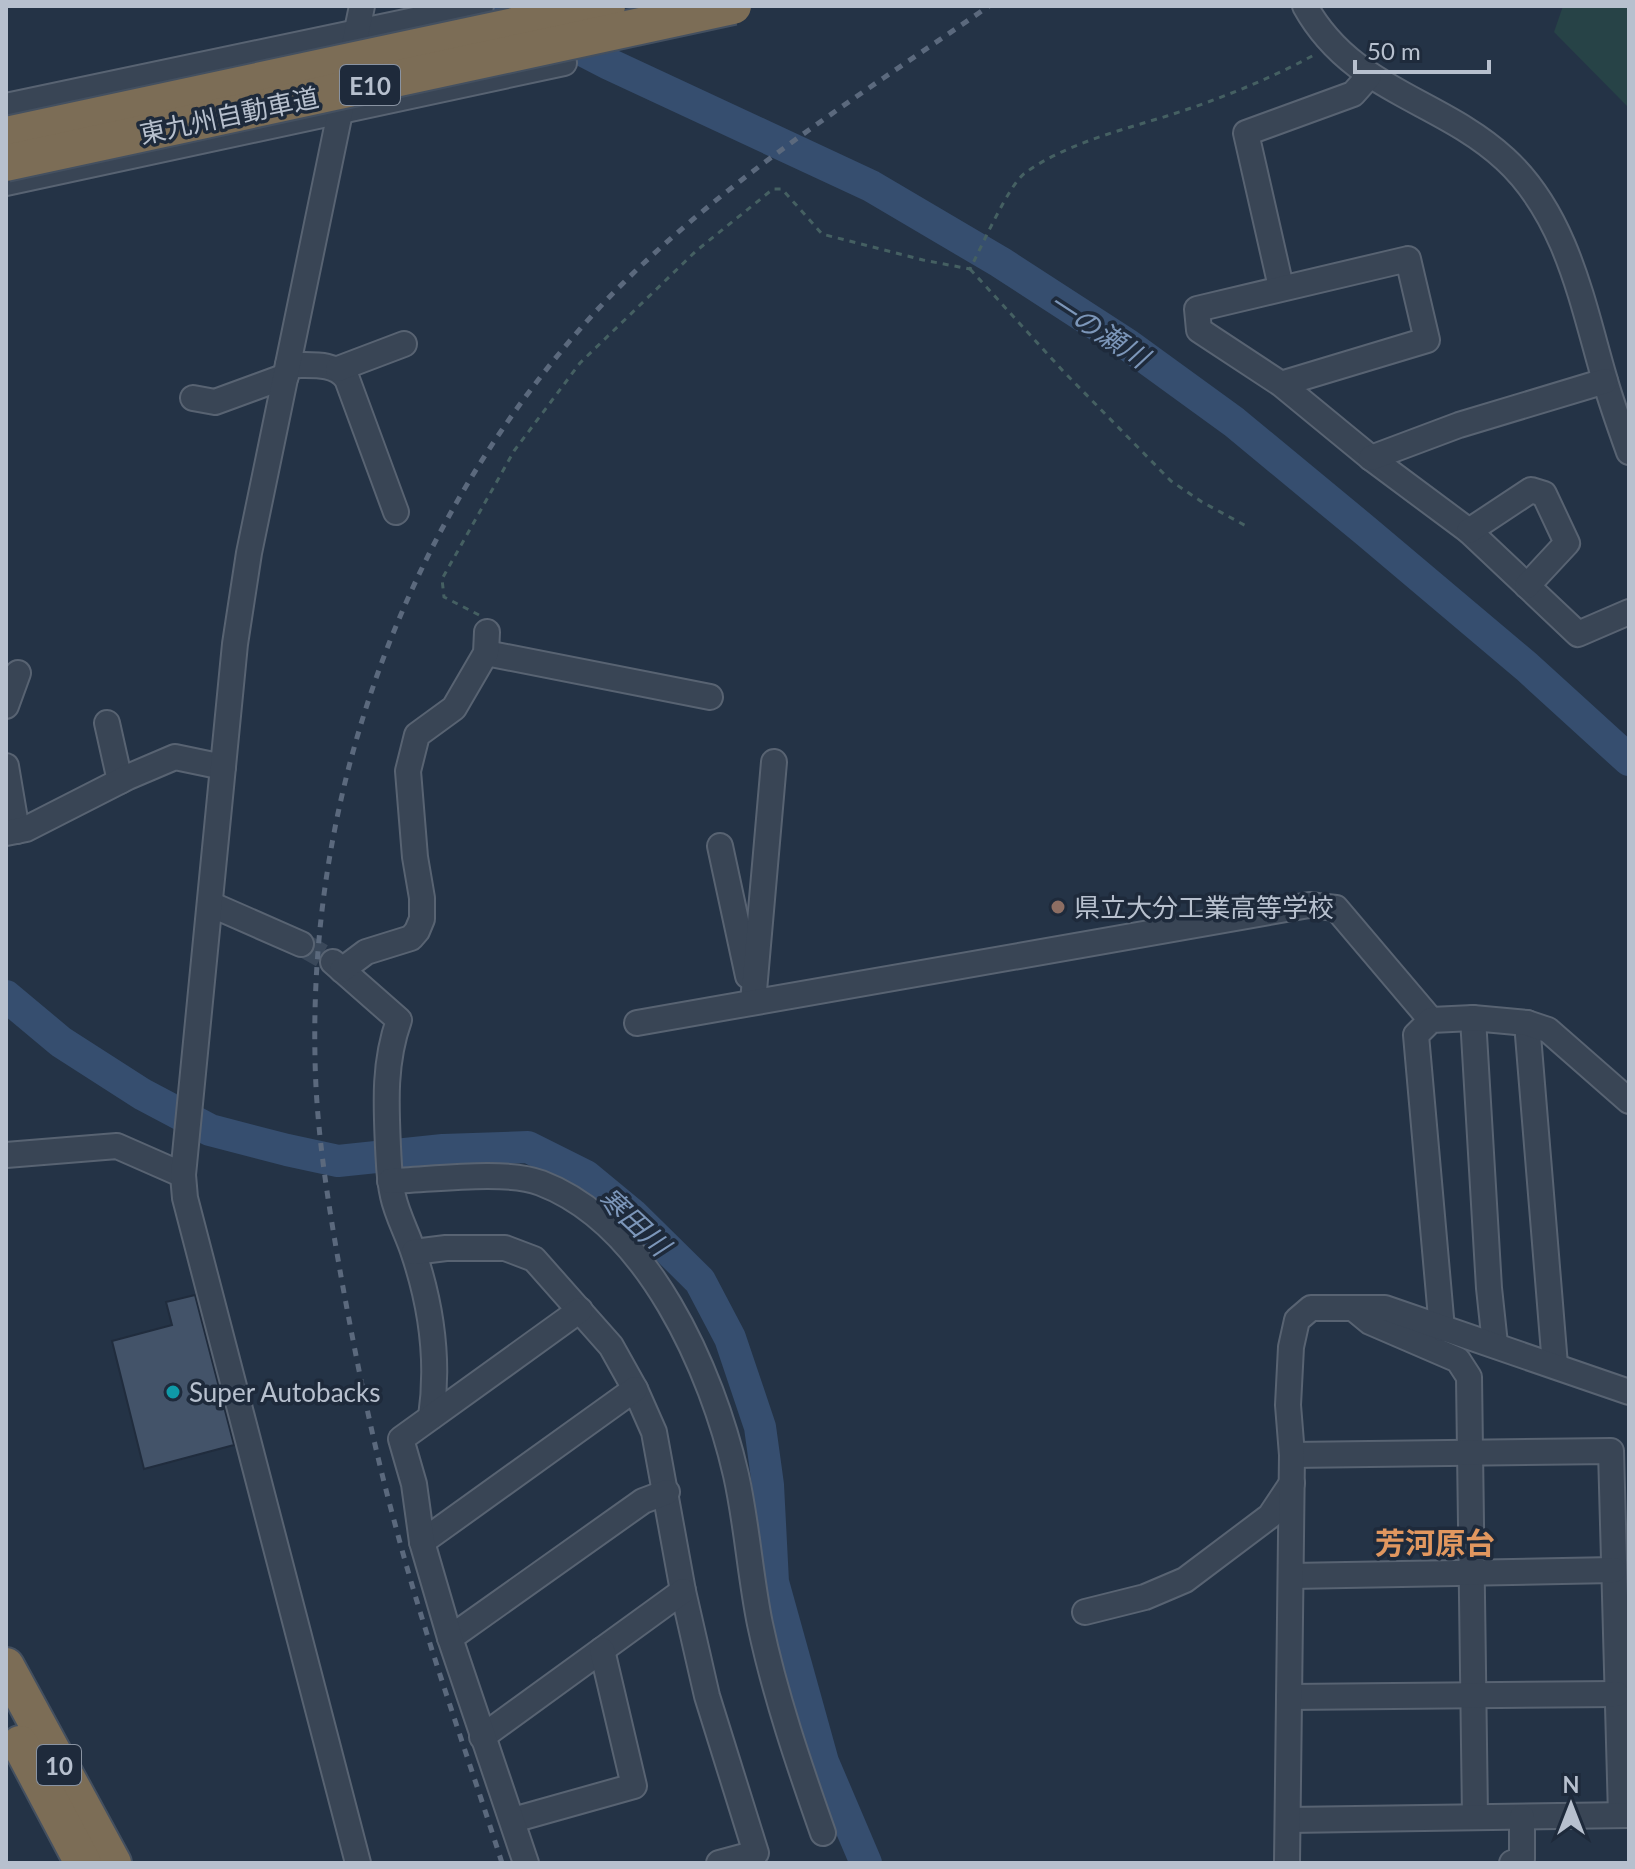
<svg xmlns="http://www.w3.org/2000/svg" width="1635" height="1869" viewBox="0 0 1635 1869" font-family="Lato,'Noto Sans JP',sans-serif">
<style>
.green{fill:#274347}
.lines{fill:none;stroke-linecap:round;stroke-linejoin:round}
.river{stroke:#364e6f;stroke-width:32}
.building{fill:#435369;stroke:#202c3d;stroke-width:2}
.minor-tunnel{stroke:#3a485a;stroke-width:24;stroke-dasharray:24 12;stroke-linecap:butt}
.minor-casing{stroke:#586372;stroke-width:28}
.highway-casing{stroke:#445060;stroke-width:40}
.path{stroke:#456062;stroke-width:3;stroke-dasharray:6 6;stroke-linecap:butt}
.minor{stroke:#394555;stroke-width:24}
.highway{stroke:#7c6d56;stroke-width:36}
.rail{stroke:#5b697d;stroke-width:5;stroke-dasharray:8 8;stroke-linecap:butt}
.highway-bridge-casing{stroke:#445060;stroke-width:40;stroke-linecap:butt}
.highway-bridge{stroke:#7c6d56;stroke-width:36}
.education-dot{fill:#8d6e63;stroke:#1e2a3b;stroke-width:3}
.culture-dot{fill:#0f9aa8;stroke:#1e2a3b;stroke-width:3}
.labels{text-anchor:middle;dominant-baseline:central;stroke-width:7;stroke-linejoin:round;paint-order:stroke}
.shield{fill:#1e2a3b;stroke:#8993a2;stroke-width:2}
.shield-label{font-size:24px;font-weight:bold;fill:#b7c0ce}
.street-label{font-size:26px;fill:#b7c0ce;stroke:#1e2a3b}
.poi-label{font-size:26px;fill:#b7c0ce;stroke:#1e2a3b;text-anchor:start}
.water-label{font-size:28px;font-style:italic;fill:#7c96b9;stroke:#1e2a3b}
.quarter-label{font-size:30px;font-weight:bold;fill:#e1975f;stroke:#1e2a3b}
</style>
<rect width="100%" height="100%" fill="#243346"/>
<path class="green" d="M1563,6H1629V108L1554,32Z"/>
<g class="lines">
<g class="river">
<path d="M497,6L609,64L871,186L1000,262L1128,345L1234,422L1367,532L1527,667L1629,760"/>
<path d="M6,996L61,1042L142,1094L210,1130L287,1150L338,1161L443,1150L528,1147L586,1176L632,1214L700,1281L730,1338L760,1427L768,1485L773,1582L823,1762L866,1863"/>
</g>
</g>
<path class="building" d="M195,1295L234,1445L144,1469L112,1341L172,1325L166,1302Z"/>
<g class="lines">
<path class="minor-tunnel" d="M301,944L333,962"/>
<defs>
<g id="minor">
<path d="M1305,6C1352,91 1440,99 1505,159C1566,215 1582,301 1604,377C1611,402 1620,427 1629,452"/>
<path d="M6,106L481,6"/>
<path d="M6,183L564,63"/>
<path d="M1281,287L1246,133L1353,94L1369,76"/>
<path d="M288,365C309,366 334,361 347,379L396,512"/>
<path d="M338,369L404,344"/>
<path d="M1281,384L1427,340L1408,259L1197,309L1199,330L1281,384L1371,458L1469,531L1578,634L1629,612"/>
<path d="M193,398L215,402L286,376"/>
<path d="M1371,458L1459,425L1605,381"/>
<path d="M1469,531L1531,490L1544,494L1567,543L1527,586"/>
<path d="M486,653L710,697"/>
<path d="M6,706L18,673"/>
<path d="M107,723L120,781"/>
<path d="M6,766L17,831"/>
<path d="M6,833L26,829L128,777L175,757L223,767"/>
<path d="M720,846L748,976"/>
<path d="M210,904L301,944"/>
<path d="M333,962L399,1020C384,1062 386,1103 388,1147C389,1164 389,1180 393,1196C397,1215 408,1235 414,1254C431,1305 439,1362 431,1417"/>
<path d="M342,970L366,952L411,938L417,931L422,919V898L415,857L408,771L417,735L454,708L486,653L487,632"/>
<path d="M753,1002L774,762"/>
<path d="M1473,1018L1489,1288L1495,1344"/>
<path d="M637,1023L1309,905L1336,908L1431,1020"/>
<path d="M1527,1023L1555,1365"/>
<path d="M6,1155L117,1146L183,1175"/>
<path d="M390,1181C430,1180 505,1169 541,1183C648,1224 712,1370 736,1475C747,1524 750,1575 760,1624C775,1695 799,1765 823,1833"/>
<path d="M414,1252L446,1248H505L534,1259L611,1346L635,1389L654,1432L683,1591L707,1696L756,1853L719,1863"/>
<path d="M1353,1308L1370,1322L1458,1360L1469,1377L1475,1817"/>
<path d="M1442,1329L1416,1035L1431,1020L1473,1018L1527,1023L1548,1030L1629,1101"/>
<path d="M1292,1455L1611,1451L1621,1815"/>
<path d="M422,1542L635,1389"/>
<path d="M1291,1576L1614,1570"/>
<path d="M1085,1612L1145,1597L1185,1580L1270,1516L1292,1483"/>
<path d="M450,1638L643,1501L667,1492"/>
<path d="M1289,1697L1617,1694"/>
<path d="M482,1737L683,1591"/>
<path d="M513,1820L634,1786L602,1650"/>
<path d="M1288,1820L1629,1815"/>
<path d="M358,1863L185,1198L183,1175L235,644L249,553L362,6"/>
<path d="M526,1863L450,1638L422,1542L414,1484L401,1439L580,1310"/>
<path d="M1287,1863L1292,1455L1288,1405L1291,1347L1297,1320L1311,1308H1385L1629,1392"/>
<path d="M1512,1863L1522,1859V1817"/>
</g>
<g id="highway">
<path d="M6,1666L113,1863"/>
<path d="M20,1744L83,1863"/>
</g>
</defs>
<use href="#minor" class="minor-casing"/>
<use href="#highway" class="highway-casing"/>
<g class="path">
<path d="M970,269L1063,371L1171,481L1202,502L1248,527"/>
<path d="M479,615L444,597L442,579L514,451L580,363L696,251L773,189H782L822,234L923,260L970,269C981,248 1009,184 1025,173C1063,145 1121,130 1167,116C1217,100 1268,80 1314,55"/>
</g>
<use href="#minor" class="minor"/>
<use href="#highway" class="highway"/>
<path class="rail" d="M502,1863C466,1750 425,1638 395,1524C373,1444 357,1363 342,1282C329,1208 316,1132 315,1057C312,916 337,777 388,646C437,521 507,408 598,309C711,188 853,100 989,6"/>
<defs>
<g id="highway-bridge">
<path d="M6,135L607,6"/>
<path d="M6,163L733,6"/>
</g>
</defs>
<use href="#highway-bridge" class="highway-bridge-casing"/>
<use href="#highway-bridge" class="highway-bridge"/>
</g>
<circle class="education-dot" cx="1058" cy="907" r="8"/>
<circle class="culture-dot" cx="173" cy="1392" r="8"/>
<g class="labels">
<g class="shield">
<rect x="340" y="65" width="60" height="40" rx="6"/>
<rect x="37" y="1745" width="44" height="40" rx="6"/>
</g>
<g class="shield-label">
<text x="370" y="85">E10</text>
<text x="59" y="1765">10</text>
</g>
<g class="street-label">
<text transform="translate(229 115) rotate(-12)">東九州自動車道</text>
</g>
<g class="poi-label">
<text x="1074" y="907">県立大分工業高等学校</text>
<text x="189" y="1392">Super Autobacks</text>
</g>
<g class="water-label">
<text transform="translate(1099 329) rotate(33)">一の瀬川</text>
<text transform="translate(635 1221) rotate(43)">寒田川</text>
</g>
<g class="quarter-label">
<text x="1435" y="1542">芳河原台</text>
</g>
</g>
<rect width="1635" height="1869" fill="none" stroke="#b7c0ce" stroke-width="16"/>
<g transform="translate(1571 1805)" stroke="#1e2a3b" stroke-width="6" paint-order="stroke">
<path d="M0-6L14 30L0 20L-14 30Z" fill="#b7c0ce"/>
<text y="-12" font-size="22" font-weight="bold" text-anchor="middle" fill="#b7c0ce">N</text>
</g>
<path d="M1355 60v12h134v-12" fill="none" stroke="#b7c0ce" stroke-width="4"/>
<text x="1367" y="60" font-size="24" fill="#b7c0ce" stroke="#1e2a3b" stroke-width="6" paint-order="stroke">50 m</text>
</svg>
